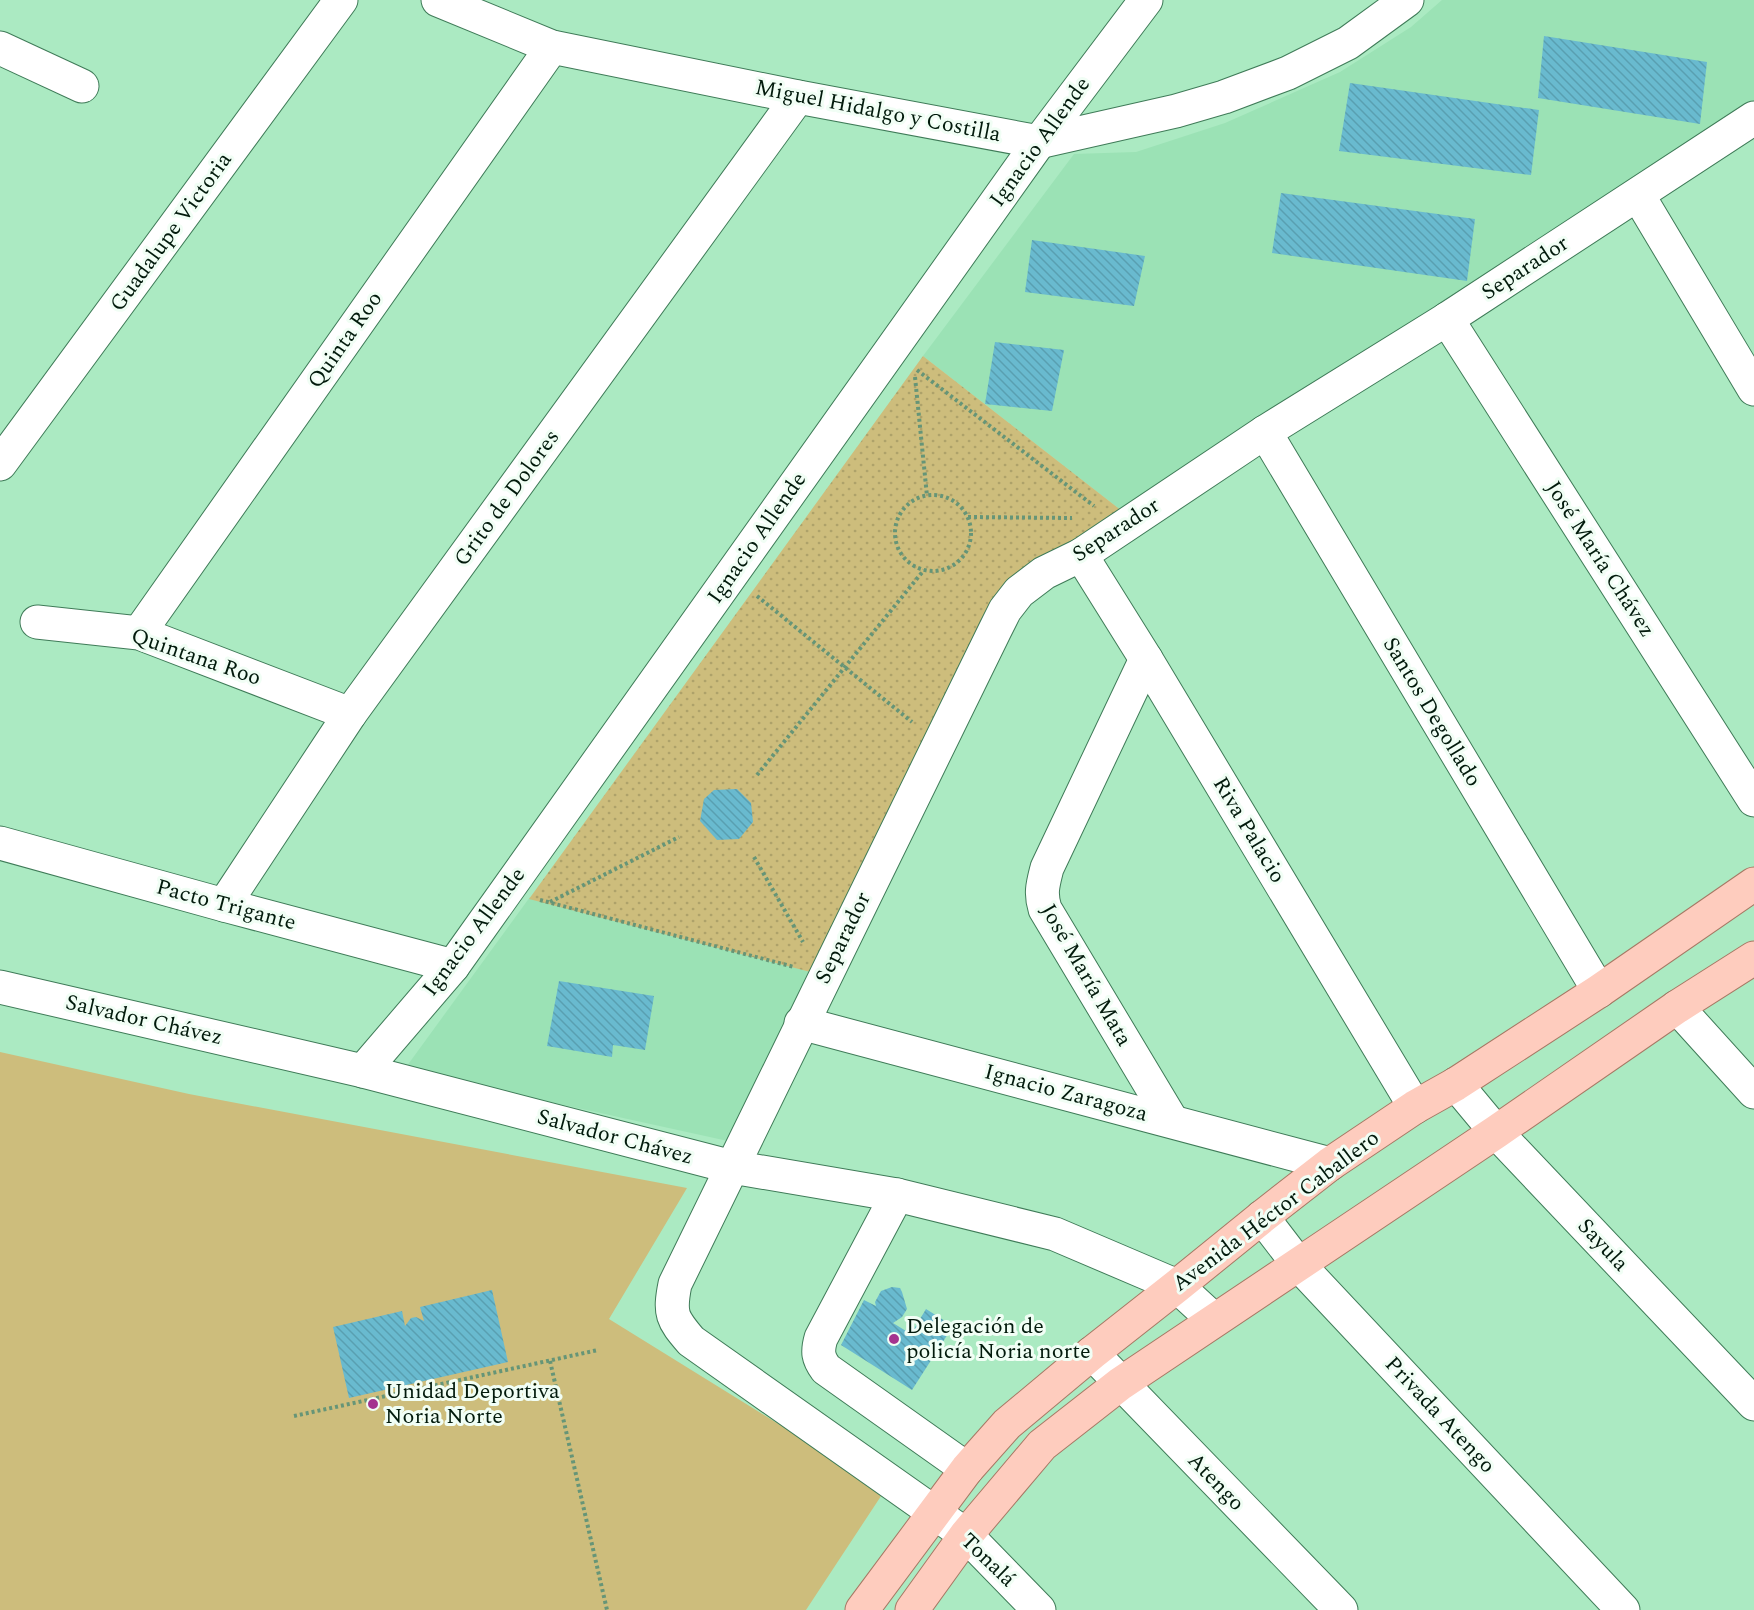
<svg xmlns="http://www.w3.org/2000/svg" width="1754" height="1610" viewBox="0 0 1754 1610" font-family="Spectral,serif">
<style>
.built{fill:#9be2b5}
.green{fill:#cdbd7c}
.park{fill:url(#park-dots)}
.building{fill:url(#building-back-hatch)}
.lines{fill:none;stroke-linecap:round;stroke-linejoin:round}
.minor-casing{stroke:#3f7b58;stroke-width:35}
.major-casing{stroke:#a67864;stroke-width:35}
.path{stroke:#669577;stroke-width:4;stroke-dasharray:3 3;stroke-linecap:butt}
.minor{stroke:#fff;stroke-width:33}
.major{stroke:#feccbe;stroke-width:33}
.poi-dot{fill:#a4338f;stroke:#f1fef5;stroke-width:2}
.labels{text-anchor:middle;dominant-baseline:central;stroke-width:6;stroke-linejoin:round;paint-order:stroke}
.street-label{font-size:22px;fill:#021a0c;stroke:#f1fef5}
.poi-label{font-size:22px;fill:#021a0c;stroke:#f1fef5;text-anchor:start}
</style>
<defs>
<pattern id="park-dots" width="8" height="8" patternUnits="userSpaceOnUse" patternTransform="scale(1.5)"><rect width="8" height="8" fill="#cdbd7c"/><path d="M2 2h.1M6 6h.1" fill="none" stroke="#aea26a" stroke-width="1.8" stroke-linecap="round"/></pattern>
<pattern id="building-back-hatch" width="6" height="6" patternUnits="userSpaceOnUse" patternTransform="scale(1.5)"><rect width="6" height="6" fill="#69bacf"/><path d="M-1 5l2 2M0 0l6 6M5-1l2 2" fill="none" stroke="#599fb1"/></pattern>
</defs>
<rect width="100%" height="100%" fill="#abeac2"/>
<g class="built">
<path d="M1442,0H1754V107L1122,511L923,356L1074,154L1136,152L1225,123L1340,72L1411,27Z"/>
<path d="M530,897L822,975L737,1143L404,1070Z"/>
</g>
<path class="green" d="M0,1052L189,1094L687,1188L609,1319L885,1490L806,1610H0Z"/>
<path class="park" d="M923,356L1122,511L1011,582L822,975L529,899Z"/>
<g class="building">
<path d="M1544,36L1707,62L1700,124L1538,98Z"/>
<path d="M1350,83L1539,110L1531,175L1339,151Z"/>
<path d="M1281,193L1475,219L1467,281L1272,253Z"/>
<path d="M1032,240L1145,256L1134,306L1025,292Z"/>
<path d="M995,342L1064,350L1052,411L985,404Z"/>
<path d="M737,789L751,803L753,822L739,839L717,840L700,821L704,799L714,790Z"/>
<path d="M559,981L654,996L645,1050L613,1045L612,1057L547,1046Z"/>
<path d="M892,1287L900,1288L902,1292L907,1309L902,1317L893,1323L911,1334L926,1309L953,1326L912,1390L841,1345L864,1300L876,1306L875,1302L881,1291Z"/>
<path d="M492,1290L508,1362L349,1398L333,1327L402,1311L405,1326L411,1318L416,1317L424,1321L420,1307Z"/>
</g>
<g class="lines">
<defs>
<g id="minor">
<path d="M438,0L552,47L798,97L1039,142L1176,111L1224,97L1288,73L1348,43L1407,0"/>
<path d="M0,48L82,86"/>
<path d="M1638,195L1754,389"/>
<path d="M1447,319L1754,800"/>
<path d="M1265,432L1599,991"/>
<path d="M0,464L341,0"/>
<path d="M1081,555L1146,659L1415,1107"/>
<path d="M37,622L139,633L350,714"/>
<path d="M139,633L552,47"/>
<path d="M1146,659L1047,868C1043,884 1040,893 1045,909L1172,1121"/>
<path d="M0,843L224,905L453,966"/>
<path d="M224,905L350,714L798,97"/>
<path d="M0,987L363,1071L732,1167L897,1195L1055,1234L1177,1286L1214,1320"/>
<path d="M1677,1007L1754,1092"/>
<path d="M801,1023L1330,1164"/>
<path d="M363,1071L453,966L1039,142L1146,0"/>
<path d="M1456,1084L1496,1132L1754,1404"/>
<path d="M897,1195L821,1338C817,1352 818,1358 826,1369L967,1469"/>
<path d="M1262,1217L1298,1264L1623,1610"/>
<path d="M1092,1353L1341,1610"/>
<path d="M1039,1610L966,1535L691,1341C672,1319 669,1314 675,1284L995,630L1005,610L1019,592L1044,573L1081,555L1265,432L1447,319L1754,118"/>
</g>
<g id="major">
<path d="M862,1610L967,1469L1007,1424L1092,1353L1177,1286L1262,1217L1330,1164L1415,1107L1456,1084L1599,991L1754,884"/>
<path d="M912,1610L966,1535L1042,1445L1120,1384L1496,1132L1677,1007L1754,958"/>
</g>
</defs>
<use href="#minor" class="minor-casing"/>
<use href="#major" class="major-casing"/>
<g class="path">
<path d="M917,370L1094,506"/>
<path d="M915,377L927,496"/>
<circle cx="933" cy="533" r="38"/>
<path d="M968,517L1072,518"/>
<path d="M757,596L912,722"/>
<path d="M757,775L924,570"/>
<path d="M754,857L803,942"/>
<path d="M540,900L794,967"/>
<path d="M550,902L679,837"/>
<path d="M550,1361L607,1610"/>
<path d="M294,1416L598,1350"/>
</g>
<use href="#minor" class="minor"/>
<use href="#major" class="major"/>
</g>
<g class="poi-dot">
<circle cx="894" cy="1339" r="6"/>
<circle cx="373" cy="1404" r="6"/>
</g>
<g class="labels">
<g class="street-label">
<text transform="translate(878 111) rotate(11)">Miguel Hidalgo y Costilla</text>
<text transform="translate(1040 142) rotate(-54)">Ignacio Allende</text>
<text transform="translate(171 232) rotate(-54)">Guadalupe Victoria</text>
<text transform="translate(1525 268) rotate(-33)">Separador</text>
<text transform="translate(345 340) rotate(-55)">Quinta Roo</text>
<text transform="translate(507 498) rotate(-54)">Grito de Dolores</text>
<text transform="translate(1116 530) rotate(-33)">Separador</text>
<text transform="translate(757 538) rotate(-55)">Ignacio Allende</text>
<text transform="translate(1600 559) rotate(57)">José María Chávez</text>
<text transform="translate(196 657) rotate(19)">Quintana Roo</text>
<text transform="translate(1432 712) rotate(59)">Santos Degollado</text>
<text transform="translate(1249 830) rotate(59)">Riva Palacio</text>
<text transform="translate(226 905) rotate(15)">Pacto Trigante</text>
<text transform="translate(474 932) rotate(-53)">Ignacio Allende</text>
<text transform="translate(843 938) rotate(-64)">Separador</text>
<text transform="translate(1086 975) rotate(60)">José María Mata</text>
<text transform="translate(144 1020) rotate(13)">Salvador Chávez</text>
<text transform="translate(1066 1093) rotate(15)">Ignacio Zaragoza</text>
<text transform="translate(615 1137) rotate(15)">Salvador Chávez</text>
<text transform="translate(1276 1211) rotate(-37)">Avenida Héctor Caballero</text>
<text transform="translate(1603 1245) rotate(47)">Sayula</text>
<text transform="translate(1440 1415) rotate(47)">Privada Atengo</text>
<text transform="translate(1216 1482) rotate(46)">Atengo</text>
<text transform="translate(988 1560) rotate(44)">Tonalá</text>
</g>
<g class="poi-label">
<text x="906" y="1326">Delegación de<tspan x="906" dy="25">policía Noria norte</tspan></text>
<text x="385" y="1391">Unidad Deportiva<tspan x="385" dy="25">Noria Norte</tspan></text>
</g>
</g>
</svg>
